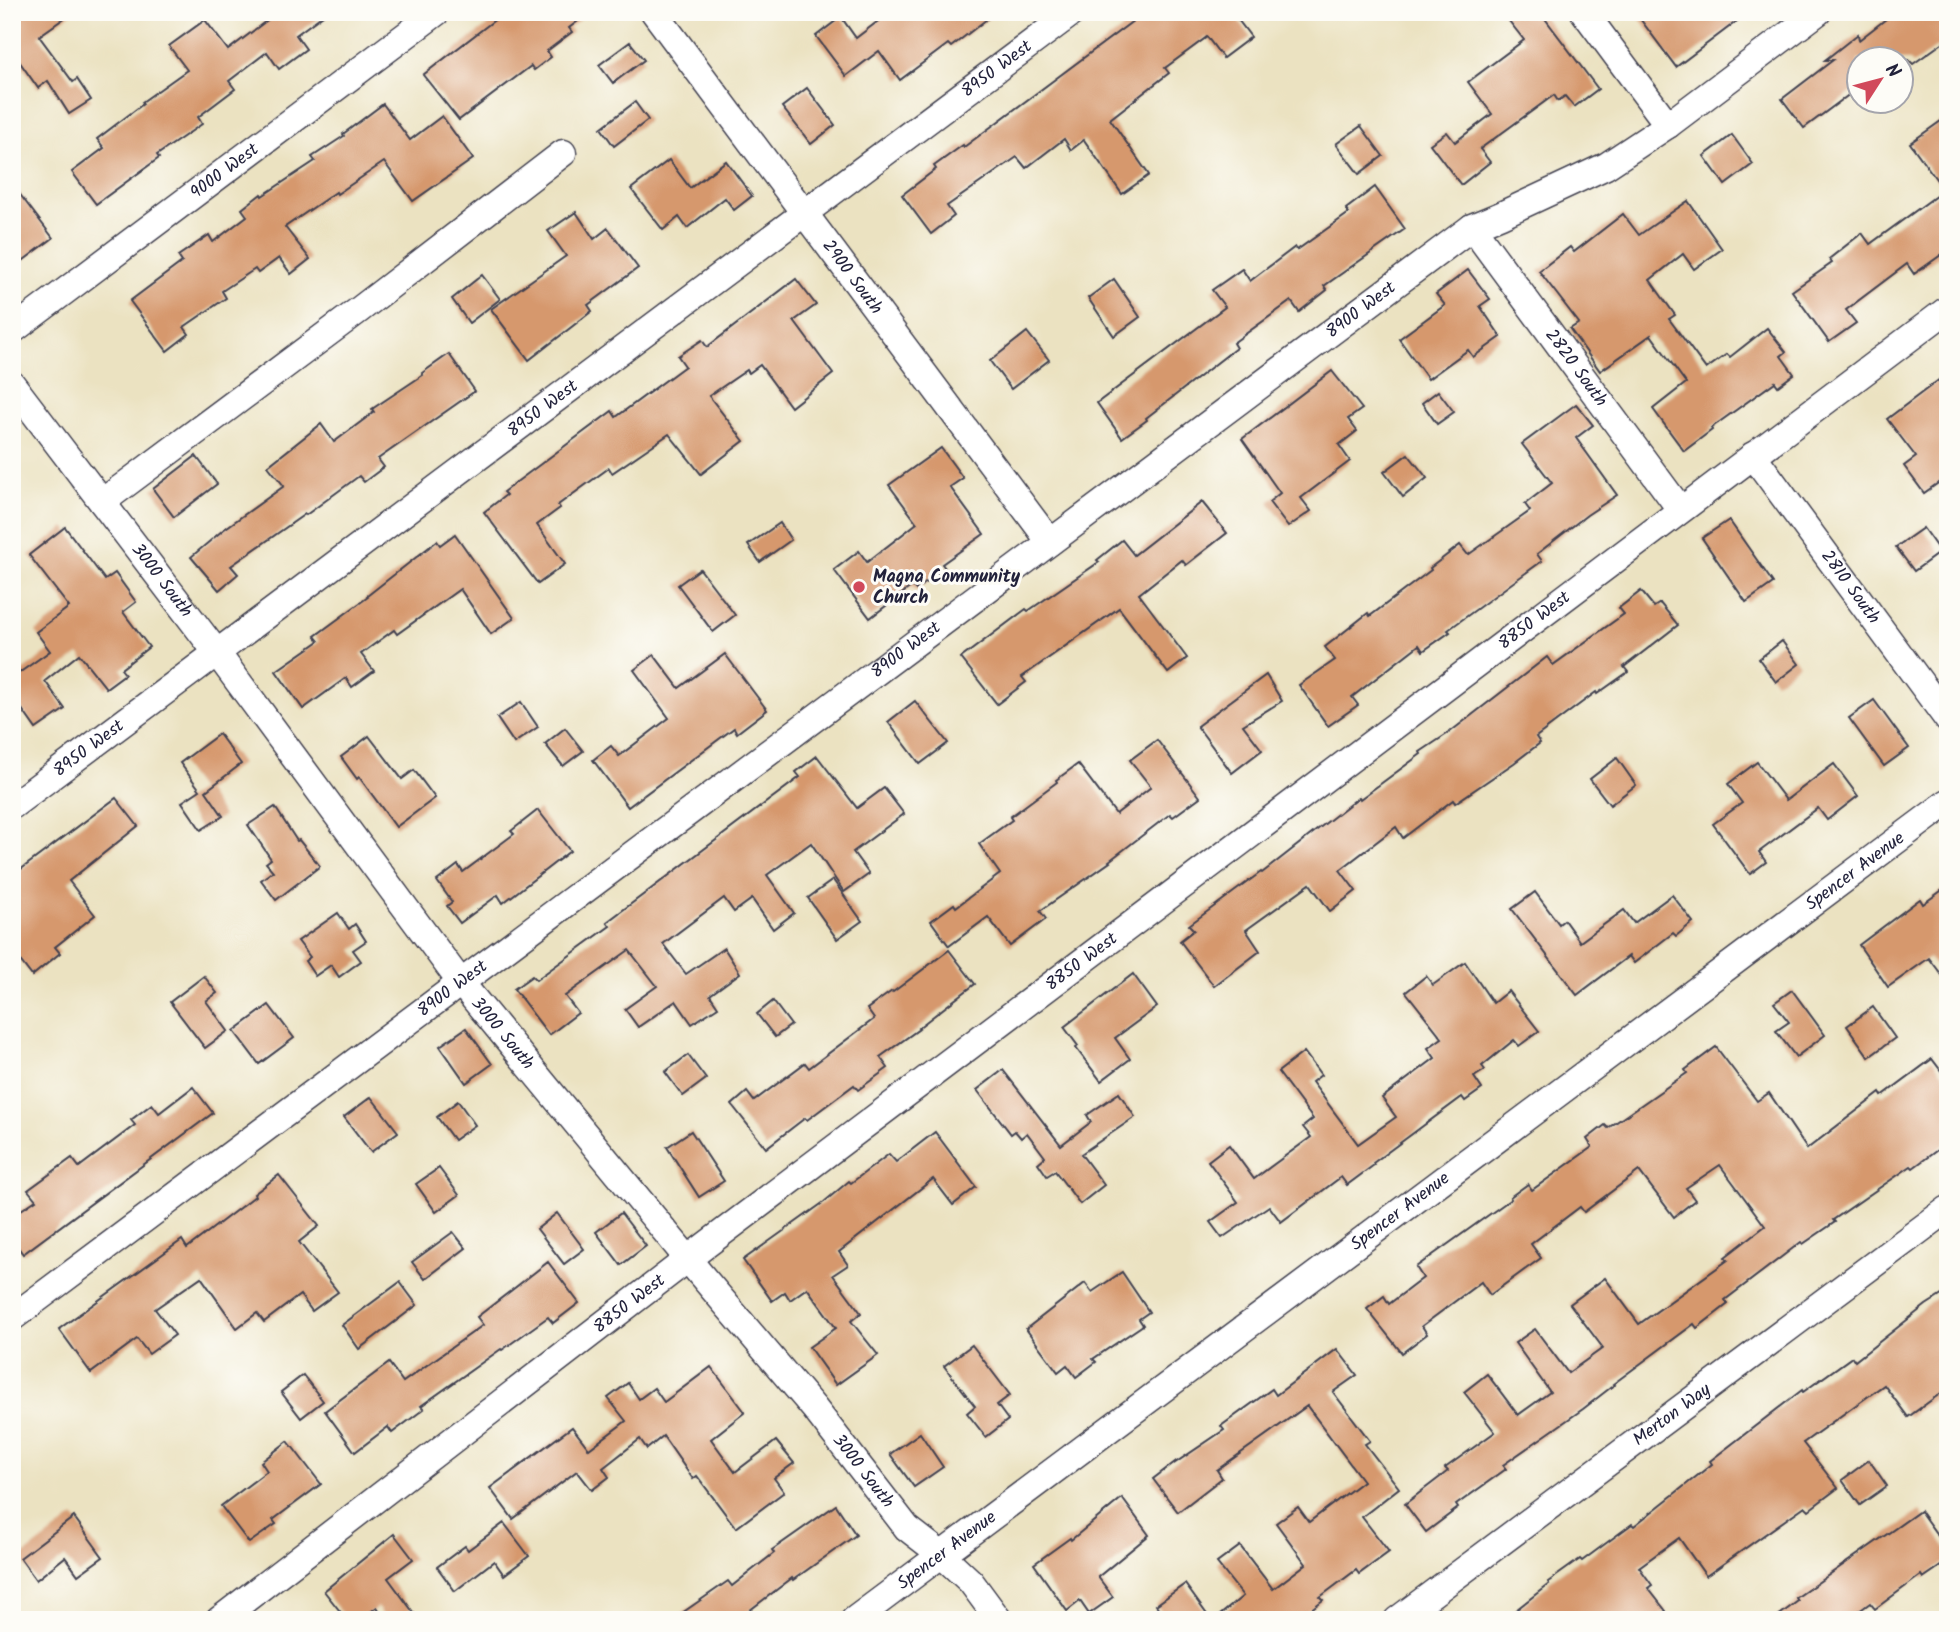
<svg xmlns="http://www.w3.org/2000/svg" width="1960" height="1632" viewBox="0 0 1960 1632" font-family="Kalam,sans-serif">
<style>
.building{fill:#d6986d}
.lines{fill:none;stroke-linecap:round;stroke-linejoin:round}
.minor-casing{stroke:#403f4f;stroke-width:29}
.minor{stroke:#fff;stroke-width:26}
.poi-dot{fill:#d1495b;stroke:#fdfcf7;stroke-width:2.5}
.labels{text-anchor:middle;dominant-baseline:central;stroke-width:6;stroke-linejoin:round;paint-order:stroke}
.street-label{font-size:18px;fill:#22223b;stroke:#fdfcf7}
.poi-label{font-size:18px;font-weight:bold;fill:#22223b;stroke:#fdfcf7;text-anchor:start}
</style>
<rect width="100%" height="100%" fill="#fdfcf7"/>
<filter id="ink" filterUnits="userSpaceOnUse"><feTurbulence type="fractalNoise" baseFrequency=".0143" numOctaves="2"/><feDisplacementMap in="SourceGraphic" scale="14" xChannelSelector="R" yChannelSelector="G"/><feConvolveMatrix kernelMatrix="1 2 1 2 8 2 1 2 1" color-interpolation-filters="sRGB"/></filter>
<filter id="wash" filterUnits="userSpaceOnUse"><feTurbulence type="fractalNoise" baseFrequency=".00686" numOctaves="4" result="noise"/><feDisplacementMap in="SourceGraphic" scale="28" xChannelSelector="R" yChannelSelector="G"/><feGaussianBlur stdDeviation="1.57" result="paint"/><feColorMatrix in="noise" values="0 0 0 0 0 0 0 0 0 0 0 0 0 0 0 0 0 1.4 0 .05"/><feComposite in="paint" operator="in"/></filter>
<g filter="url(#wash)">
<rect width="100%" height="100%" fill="#ebe2c1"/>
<g id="blocks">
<g class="building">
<path d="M12,12H73L39,36L73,82L77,79L91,100L69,114L48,81L38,88L12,51Z"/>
<path d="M278,12H327L296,35L306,49L279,69L267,52L229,81L235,89L198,117L202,124L157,155L159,158L96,204L72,172L104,148L97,139L143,104L142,102L187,70L169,46L205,20L228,50Z"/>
<path d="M505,12H590L569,28L572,32L547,51L551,57L534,70L531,66L459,120L423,75Z"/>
<path d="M890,12H996L951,47L948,44L900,80L879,51L846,76L816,36L841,17L856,38Z"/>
<path d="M1145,12H1232L1251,37L1223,58L1207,37L1165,68L1169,73L1110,119L1149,175L1122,194L1084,140L1071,150L1064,139L1026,168L1017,157L947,206L954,216L931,234L902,195L936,169L934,166L963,145L964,147Z"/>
<path d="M1502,12H1540L1598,89L1574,107L1565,96L1558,101L1554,95L1480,149L1490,162L1461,185L1430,144L1447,132L1455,142L1492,114L1468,82L1524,40Z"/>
<path d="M1635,12H1749L1676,67Z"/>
<path d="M1895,12H1948V39L1913,64L1909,60H1858V88L1804,128L1782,99L1833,60H1825L1858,34L1859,40Z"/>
<path d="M630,42L644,60L613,83L599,65Z"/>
<path d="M807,88L835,125L811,144L782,107Z"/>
<path d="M635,102L648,120L614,146L601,128Z"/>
<path d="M383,104L410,140L442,116L473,159L413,201L384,162L337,194L336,192L285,227L310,259L291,274L279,258L258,273L255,269L222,291L226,298L184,327L189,334L167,351L130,301L182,262L178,256L209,235L213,242L247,216L242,209L261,194L262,196L315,161L312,157L344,136L343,134Z"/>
<path d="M1948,116V250L1914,274L1907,264L1846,310L1856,323L1829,342L1792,291L1832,263L1829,259L1862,233L1870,244L1944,190L1910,143Z"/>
<path d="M1361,126L1383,156L1359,174L1336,144Z"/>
<path d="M1732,135L1753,164L1725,185L1704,156Z"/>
<path d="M669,160L690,188L726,161L752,196L734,210L725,198L687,228L679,217L663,230L631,189Z"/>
<path d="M12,184L53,238L12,269Z"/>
<path d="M1375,187L1405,229L1324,286L1327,290L1299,312L1291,301L1233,343L1236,348L1146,418L1147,420L1122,438L1097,403L1225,307L1212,290L1242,269L1250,281L1295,247L1297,250L1349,213L1346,209Z"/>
<path d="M1688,201L1722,249L1694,269L1683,254L1650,280L1675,315L1669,319L1706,369L1727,354L1730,357L1767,328L1786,352L1781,356L1794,374L1778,386L1775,382L1711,428L1712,430L1684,451L1653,409L1686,383L1651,335L1600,371L1570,329L1579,323L1539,271L1570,247L1574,252L1623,214L1639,235Z"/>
<path d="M576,212L594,239L608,228L638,268L588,305L592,311L529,360L491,309L566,256L548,231Z"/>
<path d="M1468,270L1490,299L1480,306L1501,337L1473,357L1468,350L1428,379L1399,339L1445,305L1436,294Z"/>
<path d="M482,275L500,299L469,323L452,299Z"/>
<path d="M796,279L816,305L794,321L833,374L791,407L760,365L749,373L747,370L709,396L744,441L701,474L669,434L612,473L609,468L558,505L560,508L537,525L565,564L538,584L484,512L506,495L503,492L612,411L616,417L685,366L678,356L702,340L707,347Z"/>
<path d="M1114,279L1140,317L1114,336L1088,298Z"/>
<path d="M1027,332L1049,360L1011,389L990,361Z"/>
<path d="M449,354L475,391L378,459L384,467L364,482L359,476L306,515L305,514L231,566L238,574L219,590L191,557L223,530L284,486L268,466L321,424L334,442L374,412L372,409L423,375L422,373Z"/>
<path d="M1332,371L1362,409L1348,419L1357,431L1339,445L1350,461L1301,498L1311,511L1288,527L1269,502L1280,493L1242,439Z"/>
<path d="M1948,373V476L1924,493L1904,466L1916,457L1887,419Z"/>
<path d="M1438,391L1454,412L1437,424L1422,403Z"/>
<path d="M1576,404L1593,425L1576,438L1617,495L1587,515L1537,554L1542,561L1448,630L1450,632L1423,651L1419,645L1352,697L1358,705L1328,726L1299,685L1335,660L1325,647L1368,613L1370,616L1431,570L1430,568L1460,545L1468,555L1530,511L1525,504L1552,483L1522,444Z"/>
<path d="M941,448L963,478L950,487L984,534L942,564L945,568L916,590L912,586L870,618L834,570L859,551L867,562L917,523L889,485Z"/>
<path d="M1408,454L1427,478L1403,497L1384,472Z"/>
<path d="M196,456L217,484L174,517L153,489Z"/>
<path d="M1202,502L1227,533L1186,565L1182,560L1139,594L1187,658L1168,673L1119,608L1022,677L1026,682L997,704L961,658L1026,609L1028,611L1099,562L1097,560L1122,540L1134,555Z"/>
<path d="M1729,520L1773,583L1746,602L1702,538Z"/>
<path d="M780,523L791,540L760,562L748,545Z"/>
<path d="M65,527L105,580L115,573L136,602L123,612L149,647L121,669L125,674L106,688L79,654L45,681L65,709L36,729L12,695V678L50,651L36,632L69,607L29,555Z"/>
<path d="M1923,528L1940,552L1914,571L1896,547Z"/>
<path d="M455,534L514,618L491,634L460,589L397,634L394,630L361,654L374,671L352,687L346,678L303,709L276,671L319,641L315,636L368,597L367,596L414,559L437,541L440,545Z"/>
<path d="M700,569L735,615L713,632L678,585Z"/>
<path d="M1641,591L1654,607L1660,603L1678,625L1624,667L1628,672L1597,694L1596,692L1536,737L1540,743L1514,763L1455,803L1453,800L1403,838L1396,827L1340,870L1356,891L1330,911L1310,884L1246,930L1260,951L1214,986L1180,941L1194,930L1189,925L1261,872L1262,873L1359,797L1360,799L1421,754L1420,752L1450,732L1547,657L1553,665L1624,614L1619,608Z"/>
<path d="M1782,641L1799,664L1776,682L1759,659Z"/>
<path d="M725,654L767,710L737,733L734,728L628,807L593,760L611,746L619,756L669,718L634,670L654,655L679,688Z"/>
<path d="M1266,675L1282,701L1243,725L1262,750L1232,773L1197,726Z"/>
<path d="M1874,700L1909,748L1884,766L1849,718Z"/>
<path d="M915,701L948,743L920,764L888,722Z"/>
<path d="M521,702L538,727L514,743L497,718Z"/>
<path d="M565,728L583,751L563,766L545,744Z"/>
<path d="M219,734L241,764L206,791L223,816L201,830L182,802L200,790L180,763Z"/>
<path d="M369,736L402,779L414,770L435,798L396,827L359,777L357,779L341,757Z"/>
<path d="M1157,740L1200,797L1173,817L1170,814L1109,861L1110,862L1040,911L1046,919L1010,946L988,917L949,946L931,921L954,904L956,907L1000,874L979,844L1012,820L1010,817L1057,782L1056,780L1078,764L1116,814L1151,787L1130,760Z"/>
<path d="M817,756L857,808L884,788L904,814L853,852L869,874L844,892L811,843L767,875L794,913L773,929L752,899L734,912L724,898L663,944L686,974L724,948L740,973L710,995L718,1007L692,1024L676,1001L638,1027L625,1009L657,986L629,950L565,996L578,1013L549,1035L514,989L532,976L536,980L610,926L607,922L800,777L796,772Z"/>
<path d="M1617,758L1636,785L1610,805L1590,779Z"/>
<path d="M1757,762L1786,800L1834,764L1858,796L1827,820L1818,808L1759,852L1766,862L1750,874L1713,824L1742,803L1728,784Z"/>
<path d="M116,798L138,826L69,881L95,915L55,947L60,953L32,976L12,950V876Z"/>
<path d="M275,807L297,841L299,840L320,866L276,900L261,880L273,871L266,863L271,859L248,825Z"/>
<path d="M538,810L570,851L503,903L498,895L460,923L447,906L452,902L437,881L458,865L463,872L514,834L511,831Z"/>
<path d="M833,880L862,921L837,939L808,898Z"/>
<path d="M1948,886V983L1929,958L1888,987L1859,945L1920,899L1923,904Z"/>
<path d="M1535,892L1559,924L1564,920L1580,942L1624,910L1634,923L1672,895L1693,922L1676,936L1673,933L1634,963L1629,956L1577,995L1512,909Z"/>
<path d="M338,913L349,929L355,924L366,941L353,950L361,961L339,977L331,965L315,976L305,961L310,957L298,941Z"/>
<path d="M949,950L975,984L918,1028L919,1029L880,1057L888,1068L858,1090L854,1085L807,1120L805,1118L766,1148L732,1105L747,1092L754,1101L805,1063L809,1068L874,1019L867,1009L892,991L893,992Z"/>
<path d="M1465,962L1493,1003L1508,991L1539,1031L1519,1046L1514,1040L1482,1066L1485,1070L1474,1077L1482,1089L1465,1101L1462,1097L1373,1163L1374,1165L1347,1185L1341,1177L1281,1222L1269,1206L1222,1238L1210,1222L1238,1202L1208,1161L1229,1145L1254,1179L1311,1137L1303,1127L1313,1119L1278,1072L1304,1052L1321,1075L1312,1082L1358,1144L1396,1117L1382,1098L1435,1058L1428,1048L1442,1038L1406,992L1426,976L1433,985Z"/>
<path d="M1133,974L1157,1007L1115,1038L1130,1059L1101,1081L1076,1048L1078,1046L1064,1027Z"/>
<path d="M204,976L217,993L206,1001L228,1031L205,1048L170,1002Z"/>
<path d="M1792,990L1825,1035L1796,1057L1776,1031L1789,1022L1774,1003Z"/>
<path d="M773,1001L791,1025L775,1037L757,1014Z"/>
<path d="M269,1005L294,1038L259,1064L234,1031Z"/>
<path d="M1873,1007L1895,1038L1869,1057L1847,1026Z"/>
<path d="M466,1028L492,1064L466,1083L440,1046Z"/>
<path d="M1716,1047L1757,1101L1769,1093L1807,1149L1880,1093L1882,1096L1932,1059L1948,1080V1142L1913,1168L1911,1166L1833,1220L1835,1222L1803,1244L1801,1242L1725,1300L1728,1304L1697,1328L1694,1324L1613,1384L1614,1385L1583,1409L1503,1465L1506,1469L1456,1505L1458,1508L1426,1532L1405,1504L1448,1471L1445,1468L1495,1432L1464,1392L1487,1374L1518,1415L1550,1392L1515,1343L1535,1329L1568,1373L1603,1348L1570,1304L1605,1278L1639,1324L1728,1260L1725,1257L1765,1226L1720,1165L1686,1188L1695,1200L1674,1217L1639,1171L1584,1212L1580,1207L1531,1244L1541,1258L1490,1295L1481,1282L1422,1326L1427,1334L1402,1353L1367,1309L1384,1296L1389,1304L1423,1278L1416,1267L1511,1199L1510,1197L1528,1184L1532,1190L1592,1147L1587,1139L1605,1125L1608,1128L1687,1073L1685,1070Z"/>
<path d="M688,1055L706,1079L683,1096L665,1072Z"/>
<path d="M1003,1070L1061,1145L1091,1122L1087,1115L1119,1093L1135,1117L1081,1154L1104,1185L1080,1204L1055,1171L1047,1176L1038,1163L1045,1157L1027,1133L1021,1138L1015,1131L1011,1134L977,1090Z"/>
<path d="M193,1087L213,1113L23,1254L12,1239V1216L36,1200L28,1190L72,1158L79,1167L135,1125L131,1120L152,1104L159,1113Z"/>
<path d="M371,1097L398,1132L371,1152L344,1117Z"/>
<path d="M458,1101L475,1125L454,1140L437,1117Z"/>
<path d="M691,1131L724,1181L699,1197L667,1147Z"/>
<path d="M935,1132L976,1187L953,1205L933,1179L839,1252L848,1265L833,1275L861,1313L851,1321L878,1355L836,1385L809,1347L836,1328L807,1288L790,1300L785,1292L772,1301L743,1260L824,1202L849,1181L851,1183L889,1154L896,1162Z"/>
<path d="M439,1168L459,1195L436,1212L416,1184Z"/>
<path d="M279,1175L319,1226L299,1242L338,1292L312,1311L300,1295L264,1322L257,1313L237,1328L201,1277L155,1309L175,1335L149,1354L137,1339L91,1373L59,1329L182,1240L187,1248L255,1196L254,1194Z"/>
<path d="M557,1213L584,1249L564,1264L537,1229Z"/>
<path d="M621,1213L646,1246L621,1265L596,1232Z"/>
<path d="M453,1232L466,1248L425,1279L412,1262Z"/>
<path d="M548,1262L579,1303L553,1323L548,1317L502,1350L501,1349L421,1406L424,1409L392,1433L388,1427L355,1452L325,1411L389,1363L403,1382L483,1325L477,1317Z"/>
<path d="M1122,1272L1149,1312L1139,1319L1143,1325L1093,1359L1096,1362L1076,1377L1067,1365L1058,1372L1026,1329L1085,1283L1092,1292Z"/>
<path d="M400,1282L417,1305L359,1349L342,1325Z"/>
<path d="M1948,1291V1388L1908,1417L1884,1385L1803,1443L1838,1488L1809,1510L1805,1506L1706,1576L1679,1538L1639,1567L1652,1585L1648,1588L1666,1611L1654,1620H1503L1549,1584L1548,1582L1580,1559L1582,1561L1632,1524L1634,1526L1712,1464L1710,1461L1802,1390L1803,1392L1852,1357L1855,1361L1926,1305Z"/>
<path d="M972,1345L1010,1395L997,1405L1008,1420L986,1437L967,1413L975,1406L944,1366Z"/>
<path d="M1337,1349L1357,1375L1333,1392L1370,1441L1365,1444L1399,1488L1362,1517L1389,1552L1359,1574L1356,1570L1320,1597L1323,1600L1297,1620H1214L1243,1596L1217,1563L1240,1546L1273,1589L1306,1564L1276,1523L1298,1507L1309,1522L1363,1481L1307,1406L1217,1470L1222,1478L1178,1512L1153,1479L1175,1462V1463L1224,1430L1221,1426L1272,1389L1276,1395Z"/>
<path d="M711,1367L745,1412L711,1439L735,1472L776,1441L794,1463L774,1478L784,1492L736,1528L697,1476L693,1479L663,1436L647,1449L640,1439L603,1468L609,1477L592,1490L577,1471L513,1519L490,1488L572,1427L589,1449L626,1421L608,1398L628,1383L639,1399L654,1388L664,1402Z"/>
<path d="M303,1375L323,1401L301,1418L281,1392Z"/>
<path d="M920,1433L943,1467L914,1487L890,1454Z"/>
<path d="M288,1441L321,1484L273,1520L276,1524L249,1543L221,1506L267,1471L261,1462Z"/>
<path d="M1869,1460L1887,1486L1860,1505L1842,1480Z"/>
<path d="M1122,1498L1149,1535L1098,1577L1113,1597L1089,1614L1080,1601L1067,1611L1034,1564L1070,1538L1071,1540Z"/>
<path d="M836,1505L856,1535L793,1580L792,1578L737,1620H672L728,1581L732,1586L774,1553L772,1550Z"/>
<path d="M1920,1511L1948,1550V1561L1923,1578L1921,1575L1875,1609L1870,1603L1847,1620H1773L1798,1601L1796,1598Z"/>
<path d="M74,1517L103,1557L78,1575L65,1557L36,1580L20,1558Z"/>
<path d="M504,1523L529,1556L504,1575L494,1561L455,1591L437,1567L465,1546L468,1550Z"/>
<path d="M394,1534L413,1559L388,1578L419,1620H386L377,1607L360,1620H347L324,1591Z"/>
<path d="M1185,1584L1211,1620H1167L1156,1605Z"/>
</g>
</g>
</g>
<g filter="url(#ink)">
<use href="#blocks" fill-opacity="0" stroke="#403f4f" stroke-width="2"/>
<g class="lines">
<defs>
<g id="minor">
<path id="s1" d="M654,12L1050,542"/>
<path d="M1584,12L1668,125"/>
<path id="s2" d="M1472,227L1680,509"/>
<path id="s3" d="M12,331L437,12"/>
<path id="s4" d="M12,384L217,653L461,983L701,1275L814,1408L907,1528L942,1555L971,1582L999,1620"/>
<path id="s5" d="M1753,455L1948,720"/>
<path d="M102,502L359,310L563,153"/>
<path id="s6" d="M12,806L1073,12"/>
<path id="s7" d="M12,1318L1472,227L1501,215L1606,166L1668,125L1818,12"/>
<path id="s8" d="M219,1620L706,1245L1948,309"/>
<path id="s9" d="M854,1620L1948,802"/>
<path id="s10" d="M1397,1620L1948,1209"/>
</g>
</defs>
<use href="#minor" class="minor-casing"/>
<use href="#minor" class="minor"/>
</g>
</g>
<circle class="poi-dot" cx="859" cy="587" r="7"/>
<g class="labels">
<g class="street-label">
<text stroke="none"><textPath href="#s6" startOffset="1230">8950 West</textPath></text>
<text stroke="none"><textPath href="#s3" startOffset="266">9000 West</textPath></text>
<text stroke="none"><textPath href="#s1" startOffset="331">2900 South</textPath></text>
<text stroke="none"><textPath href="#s7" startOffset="1684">8900 West</textPath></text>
<text stroke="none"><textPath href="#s2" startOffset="175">2820 South</textPath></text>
<text stroke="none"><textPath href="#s6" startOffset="663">8950 West</textPath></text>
<text stroke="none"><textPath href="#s4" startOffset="247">3000 South</textPath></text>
<text stroke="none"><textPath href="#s5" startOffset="164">2810 South</textPath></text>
<text stroke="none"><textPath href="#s8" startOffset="1652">8850 West</textPath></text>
<text stroke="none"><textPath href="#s7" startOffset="1116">8900 West</textPath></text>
<text stroke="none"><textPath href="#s6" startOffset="96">8950 West</textPath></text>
<text stroke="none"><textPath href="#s9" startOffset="1250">Spencer Avenue</textPath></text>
<text stroke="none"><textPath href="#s8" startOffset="1085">8850 West</textPath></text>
<text stroke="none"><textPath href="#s7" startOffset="550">8900 West</textPath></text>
<text stroke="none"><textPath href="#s4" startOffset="814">3000 South</textPath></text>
<text stroke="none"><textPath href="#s9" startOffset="682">Spencer Avenue</textPath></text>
<text stroke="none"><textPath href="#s8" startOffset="518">8850 West</textPath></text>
<text stroke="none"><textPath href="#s10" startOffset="343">Merton Way</textPath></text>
<text stroke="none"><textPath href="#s4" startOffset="1381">3000 South</textPath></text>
<text stroke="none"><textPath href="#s9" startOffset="116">Spencer Avenue</textPath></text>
</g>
<g class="poi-label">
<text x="873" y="577">Magna Community<tspan x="873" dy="21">Church</tspan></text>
</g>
</g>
<rect width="1960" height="1632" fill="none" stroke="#fdfcf7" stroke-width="42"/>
<g transform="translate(1880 80) rotate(54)"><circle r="33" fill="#fdfcf7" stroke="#a5a5ac" stroke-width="2"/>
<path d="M0-5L12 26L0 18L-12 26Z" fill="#d1495b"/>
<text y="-10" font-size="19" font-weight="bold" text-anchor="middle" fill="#22223b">N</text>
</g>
</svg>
